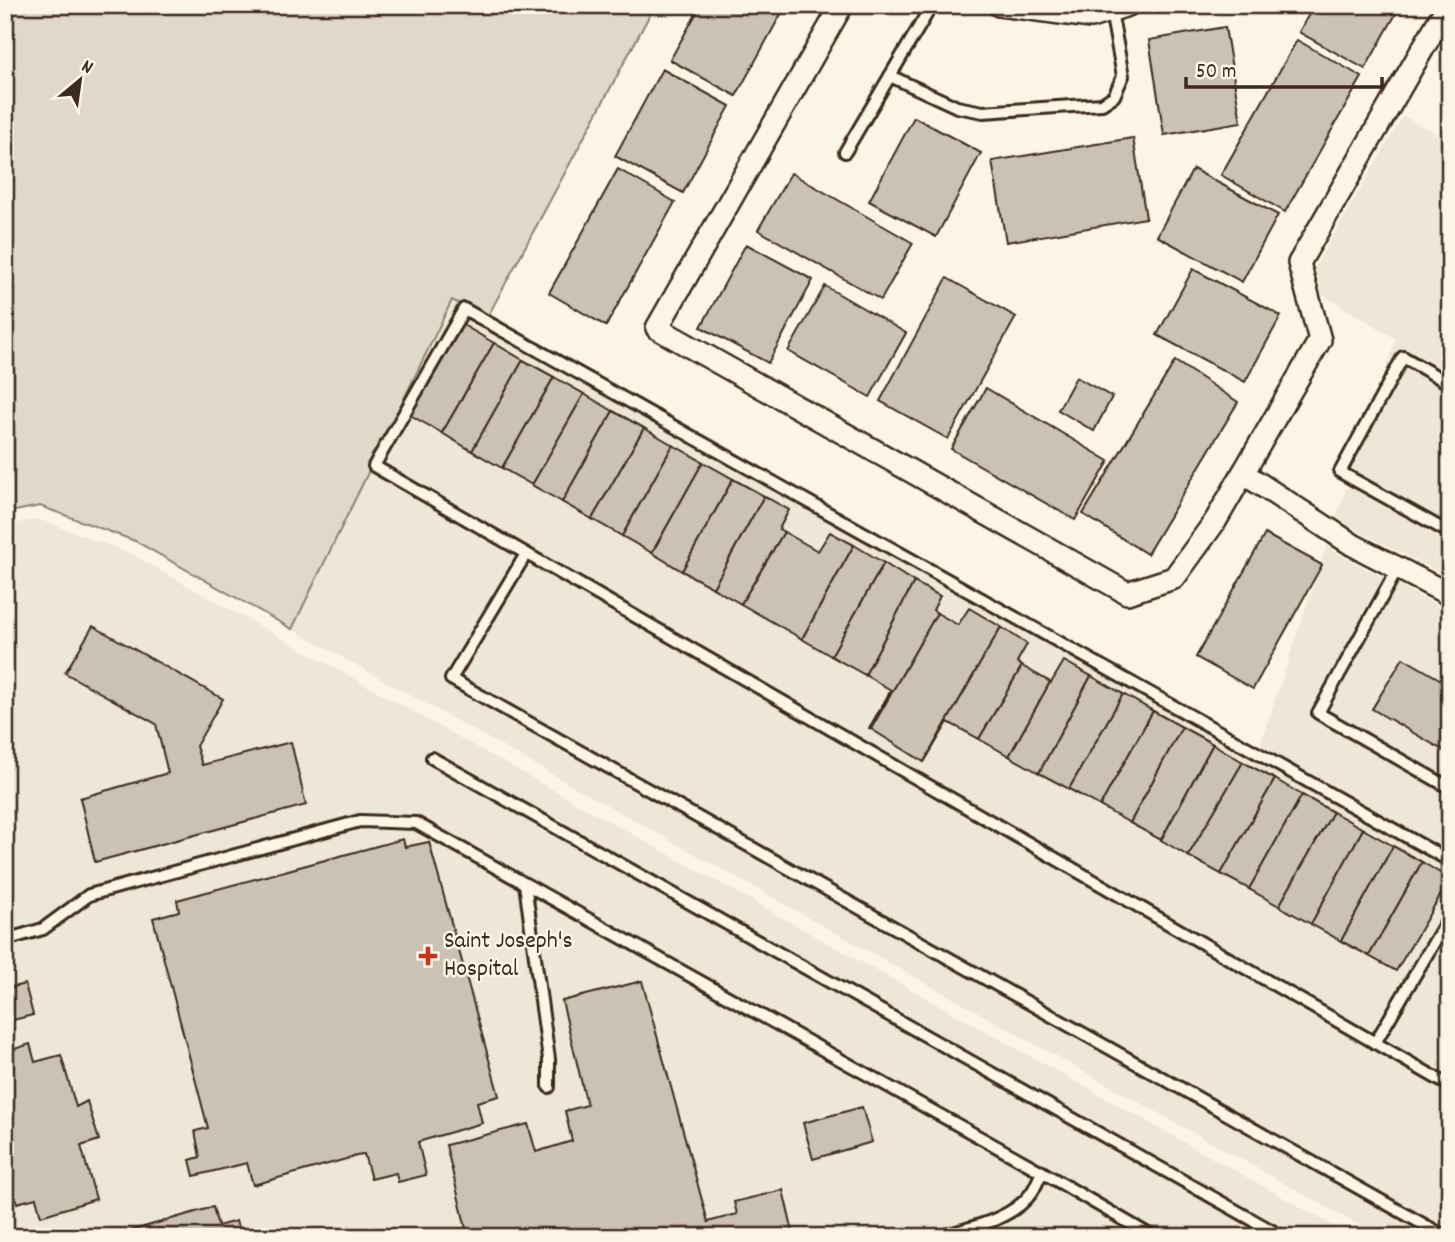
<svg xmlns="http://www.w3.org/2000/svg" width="1455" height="1242" viewBox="0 0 1455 1242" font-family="Dekko,sans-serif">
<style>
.built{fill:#eee6d6}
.green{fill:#e0d8c8;stroke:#8e8173;stroke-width:2}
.building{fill:#ccc2b3;stroke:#3b2a1e;stroke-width:2}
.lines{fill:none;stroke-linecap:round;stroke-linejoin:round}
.service-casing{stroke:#3b2a1e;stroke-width:16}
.minor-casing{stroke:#3b2a1e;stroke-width:26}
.service{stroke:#fcf5e5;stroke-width:10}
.minor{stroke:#fcf5e5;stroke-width:21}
.poi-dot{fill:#c8321e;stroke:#fcf5e5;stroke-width:2.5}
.labels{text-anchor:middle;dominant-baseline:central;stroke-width:5;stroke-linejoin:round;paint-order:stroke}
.poi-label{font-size:24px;fill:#3b2a1e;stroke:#fcf5e5;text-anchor:start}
</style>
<rect width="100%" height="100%" fill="#fcf5e5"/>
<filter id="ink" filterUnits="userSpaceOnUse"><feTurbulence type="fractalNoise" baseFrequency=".0143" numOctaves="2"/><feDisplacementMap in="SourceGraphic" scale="14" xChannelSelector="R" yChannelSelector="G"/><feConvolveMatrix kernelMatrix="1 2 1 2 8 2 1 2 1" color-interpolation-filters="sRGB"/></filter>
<g filter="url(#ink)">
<g class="built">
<path d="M1403,116L1450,141V578L1348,526L1334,552L1450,612V1237H1380L292,629L452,300L487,318L1259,748L1396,339L1322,294L1315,267Z"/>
<path d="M38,519L129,553L1354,1237H5V675L9,647L5,636V525Z"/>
</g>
<path class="green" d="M5,5H655L487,318L452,300L292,629L135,541L40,506L5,513Z"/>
<g class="building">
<path d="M701,5H786L736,96L670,60Z"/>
<path d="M1314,5H1401L1365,69L1299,32Z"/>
<path d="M1225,27L1241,122L1164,135L1149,40Z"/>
<path d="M1297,40L1362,77L1285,212L1221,175Z"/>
<path d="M662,69L730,106L683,193L615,156Z"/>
<path d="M914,117L981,153L936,237L869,201Z"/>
<path d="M1133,138L1146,218L1006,242L992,161Z"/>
<path d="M618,169L675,202L606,326L549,293Z"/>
<path d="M1193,169L1278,215L1242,282L1157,236Z"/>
<path d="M791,173L913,243L881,300L758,230Z"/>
<path d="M746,244L813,280L768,363L701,327Z"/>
<path d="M1193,269L1281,316L1245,382L1157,335Z"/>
<path d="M947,278L1016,317L948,439L880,401Z"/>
<path d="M825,286L906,333L870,397L788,351Z"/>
<path d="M463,325L494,343L442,433L410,415Z"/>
<path d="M494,343L523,360L472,451L442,433Z"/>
<path d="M523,360L554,377L502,468L472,451Z"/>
<path d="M1175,361L1238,402L1147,554L1083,514Z"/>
<path d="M554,377L584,394L532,485L502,468Z"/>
<path d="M1076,377L1112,397L1094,431L1058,410Z"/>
<path d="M986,388L1109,461L1075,520L951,449Z"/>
<path d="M584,394L613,411L562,502L532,485Z"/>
<path d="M613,411L644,428L592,519L562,502Z"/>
<path d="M644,428L673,445L622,536L592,519Z"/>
<path d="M673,445L703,462L652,553L622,536Z"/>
<path d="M703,462L733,479L682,571L652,553Z"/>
<path d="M733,479L764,496L713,588L682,571Z"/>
<path d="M764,496L789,510L779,529L784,532L741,604L713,588Z"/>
<path d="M784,532L818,551L830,532L854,545L802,639L741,604Z"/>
<path d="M1265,534L1322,565L1253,689L1196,657Z"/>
<path d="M854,545L884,563L831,656L802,639Z"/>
<path d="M884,563L914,582L865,675L831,656Z"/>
<path d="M914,582L940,596L933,610L937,613L871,729L869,728L891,690L865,675Z"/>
<path d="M969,608L1001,627L924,762L871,729L937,613L958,625Z"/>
<path d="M93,626L223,699L196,746L202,765L291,742L306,805L95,862L80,798L168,773L156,724L65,673Z"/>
<path d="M1001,627L1027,644L1017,662L1022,666L979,739L948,722L924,762Z"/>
<path d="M1403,658L1450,685V754L1372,709Z"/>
<path d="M1064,661L1091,676L1039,773L1009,756L1050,682L1051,683Z"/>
<path d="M1022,666L1050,682L1009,756L979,739Z"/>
<path d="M1091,676L1123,694L1069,789L1039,773Z"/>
<path d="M1123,694L1153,711L1100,806L1069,789Z"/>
<path d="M1153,711L1182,727L1130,823L1100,806Z"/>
<path d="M1182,727L1213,744L1161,840L1130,823Z"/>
<path d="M1213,744L1243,762L1188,856L1161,840Z"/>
<path d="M1243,762L1275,779L1221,874L1188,856Z"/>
<path d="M1275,779L1302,795L1249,889L1221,874Z"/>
<path d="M1302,795L1333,812L1279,906L1249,889Z"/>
<path d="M1333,812L1363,829L1311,924L1279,906Z"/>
<path d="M1363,829L1393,846L1341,941L1311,924Z"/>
<path d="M403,839L405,847L429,842L499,1096L477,1102L482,1123L418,1142L426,1175L398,1182L396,1173L371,1179L364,1154L253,1185L247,1163L194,1176L190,1160L200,1157L195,1131L208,1128L153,918L179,911L177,900Z"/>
<path d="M1393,846L1422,862L1369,956L1341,941Z"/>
<path d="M1422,862L1450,879L1396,971L1369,956Z"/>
<path d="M642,981L708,1222L737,1214L734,1202L783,1190L794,1237H468L446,1145L528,1124L536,1152L572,1141L565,1111L587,1105L562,1001Z"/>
<path d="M25,984L33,1015L5,1022V989Z"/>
<path d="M30,1044L35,1062L61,1055L76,1107L87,1101L99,1140L81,1146L96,1199L41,1216L36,1198L17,1203L5,1164V1052Z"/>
<path d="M862,1107L872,1142L813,1159L803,1123Z"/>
<path d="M213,1207L218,1226L236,1221L241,1237H124L123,1233Z"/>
</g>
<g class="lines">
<defs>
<g id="service">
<path d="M890,76L957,107L983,112L1102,104L1114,96L1123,76L1111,11"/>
<path d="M845,152L932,5"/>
<path d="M1450,384L1403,357L1340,472L1450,533"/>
<path d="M526,554L451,679L1446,1237"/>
<path d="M1398,568L1318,713L1450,788"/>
<path d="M432,758L1283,1237"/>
<path d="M1450,861L464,309L374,466L1450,1086"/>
<path d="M525,884L549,1059V1087"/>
<path d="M5,940L43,929L89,895L360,821L416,823L1042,1172L1153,1237"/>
<path d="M1375,1043L1450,915"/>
<path d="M938,1237C969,1228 1013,1220 1032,1192C1036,1186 1039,1178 1042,1172"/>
</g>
<g id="minor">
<path d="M842,5L657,328L1127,593L1174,578L1216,520L1320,340L1299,263L1448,5"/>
<path d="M999,5L1091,17L1128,5"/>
<path d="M1243,473L1353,545L1450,595"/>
</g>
</defs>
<use href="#service" class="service-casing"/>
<use href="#minor" class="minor-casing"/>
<use href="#service" class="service"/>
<use href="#minor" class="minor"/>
</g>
</g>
<path class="poi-dot" d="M424.5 945.5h7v7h7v7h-7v7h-7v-7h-7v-7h7z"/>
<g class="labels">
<g class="poi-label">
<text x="444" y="942">Saint Joseph's<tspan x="444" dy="28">Hospital</tspan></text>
</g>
</g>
<rect width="1455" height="1242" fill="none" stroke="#fcf5e5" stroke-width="28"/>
<rect x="14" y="14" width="1427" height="1214" fill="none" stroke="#3b2a1e" stroke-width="2.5" filter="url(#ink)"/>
<g transform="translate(80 80) rotate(29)" stroke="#fcf5e5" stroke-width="5" paint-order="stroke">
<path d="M0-5L12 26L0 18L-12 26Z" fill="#3b2a1e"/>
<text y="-10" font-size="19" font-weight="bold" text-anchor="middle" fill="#3b2a1e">N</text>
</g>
<path d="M1186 77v10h196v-10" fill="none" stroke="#3b2a1e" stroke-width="3.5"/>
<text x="1196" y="77" font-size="21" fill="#3b2a1e" stroke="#fcf5e5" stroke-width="5" paint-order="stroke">50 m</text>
</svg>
